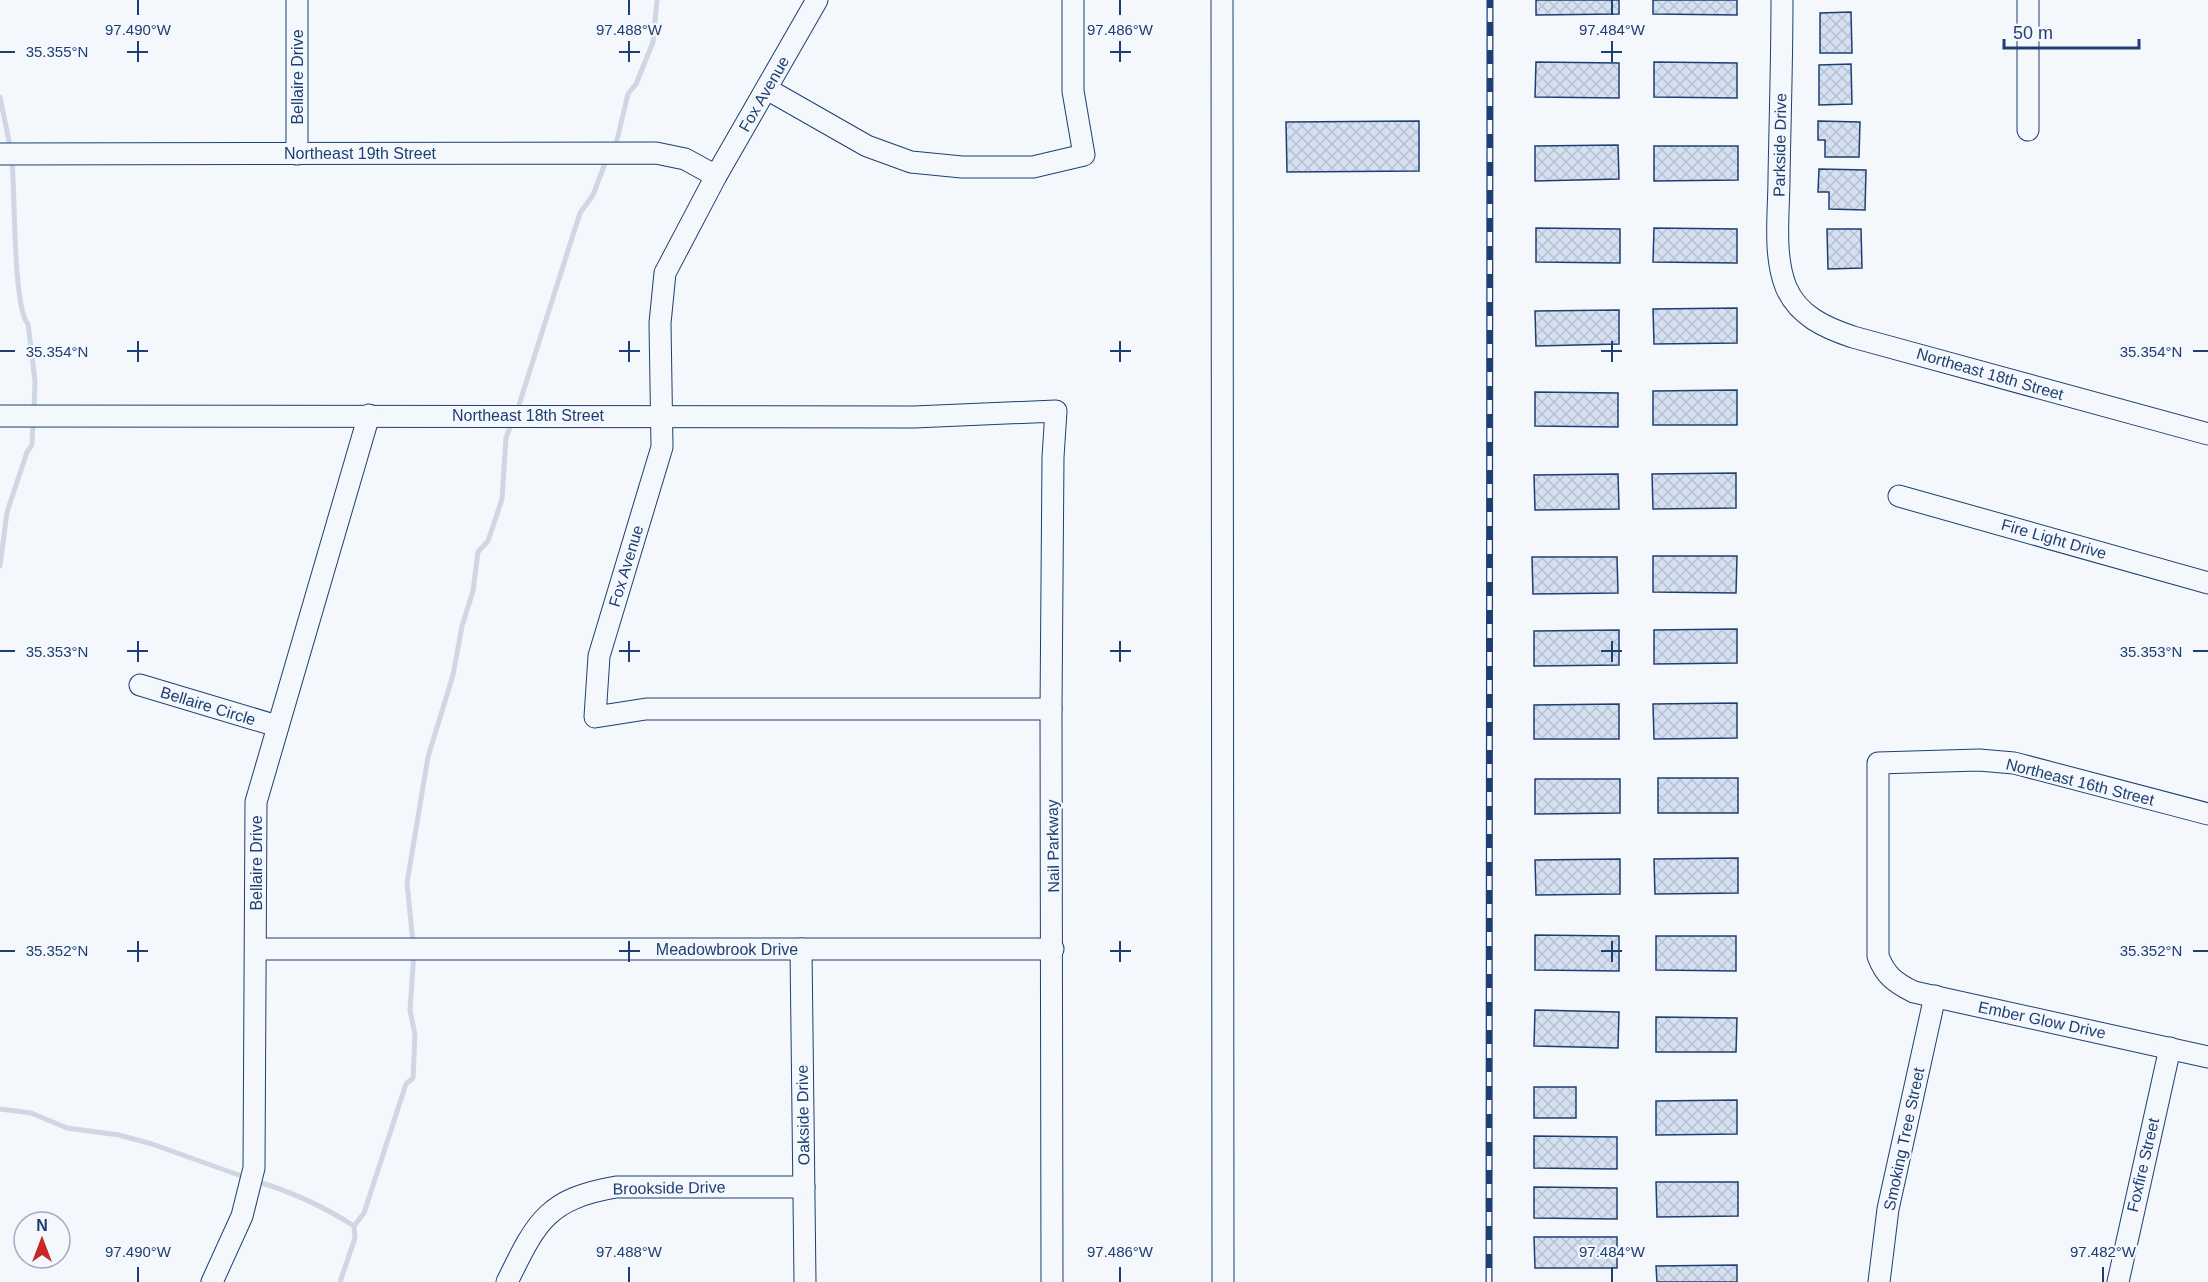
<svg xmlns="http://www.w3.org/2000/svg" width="2208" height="1282" viewBox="0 0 2208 1282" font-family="Arial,sans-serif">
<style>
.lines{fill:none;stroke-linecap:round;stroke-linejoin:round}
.stream{stroke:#cfd7e4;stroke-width:5}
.building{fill:url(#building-cross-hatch);stroke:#1d3f73;stroke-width:1.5}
.minor-casing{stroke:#1d3f73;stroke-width:23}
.minor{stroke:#f4f7fb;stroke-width:21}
.rail-casing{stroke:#1d3f73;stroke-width:7}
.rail{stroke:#f4f7fb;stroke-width:4.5;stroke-dasharray:14;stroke-linecap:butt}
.ticks{fill:none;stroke:#1d3f73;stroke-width:2}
.labels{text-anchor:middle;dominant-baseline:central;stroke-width:4.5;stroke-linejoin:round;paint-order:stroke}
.street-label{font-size:16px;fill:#1d3f73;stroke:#f4f7fb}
.ticks-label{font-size:15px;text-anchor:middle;fill:#1d3f73;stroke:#f4f7fb;stroke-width:4.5;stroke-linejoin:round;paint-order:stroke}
</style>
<defs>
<pattern id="building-cross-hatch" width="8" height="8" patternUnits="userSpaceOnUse" patternTransform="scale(1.5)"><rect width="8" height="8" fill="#d5e0f0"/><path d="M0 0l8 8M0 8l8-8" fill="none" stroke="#b6c1d1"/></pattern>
</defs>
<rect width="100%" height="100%" fill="#f4f7fb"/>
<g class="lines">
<g class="stream">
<path d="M0,97L11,151"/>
<path d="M613,148L616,144L628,94L636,84L653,42L657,0"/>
<path d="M12,160C15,189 13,309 28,324L35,381L34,411"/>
<path d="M517,411L580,213L593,195L607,158"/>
<path d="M0,566L7,512L27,452L32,445L33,420"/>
<path d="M413,943L407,883L428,757L453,675L462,626L473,591L478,552L488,541L502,499L506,438L512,422"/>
<path d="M0,1109L31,1113L67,1128L119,1135L152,1144L247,1178"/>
<path d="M255,1181C290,1191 323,1206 354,1226"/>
<path d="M340,1282L355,1238L354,1226L364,1213L406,1084L413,1078L415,1035L410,1010L414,952"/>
</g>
</g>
<g class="building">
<path d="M1536,0H1619V14L1536,15Z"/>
<path d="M1653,0H1737V15L1653,14Z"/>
<path d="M1851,12L1852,53H1820V13Z"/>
<path d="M1536,62L1619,63V98L1535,97Z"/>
<path d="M1654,62L1737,63V98L1654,97Z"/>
<path d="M1851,64L1852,104L1819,105V65Z"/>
<path d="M1419,121V171L1287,172L1286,122Z"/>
<path d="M1818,121L1860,122L1859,157H1825V140H1818Z"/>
<path d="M1618,145L1619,179L1535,181V146Z"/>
<path d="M1654,146H1738V180L1654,181Z"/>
<path d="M1819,169L1866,170L1865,210L1829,209V192H1818Z"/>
<path d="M1536,228L1620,229V263L1536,262Z"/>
<path d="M1654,228L1737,229V263L1653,262Z"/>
<path d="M1827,229H1861L1862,268L1828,269Z"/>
<path d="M1737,308V343L1654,344L1653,309Z"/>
<path d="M1619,310V344L1536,346L1535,311Z"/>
<path d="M1737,390V425H1653V391Z"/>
<path d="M1535,392L1618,393V427L1535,426Z"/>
<path d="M1736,473V508L1653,509L1652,474Z"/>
<path d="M1618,474L1619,509L1535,510L1534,475Z"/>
<path d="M1653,556H1737L1736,593L1653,592Z"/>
<path d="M1532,557H1617L1618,593L1533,594Z"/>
<path d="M1737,629V663L1654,664V630Z"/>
<path d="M1619,630V665L1534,666V631Z"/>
<path d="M1737,703V738L1654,739L1653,704Z"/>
<path d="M1619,704V739H1534V705Z"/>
<rect x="1658" y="778" width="80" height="35"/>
<path d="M1535,779H1620V813L1535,814Z"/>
<path d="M1738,858V893L1655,894L1654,859Z"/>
<path d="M1620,859V894L1536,895L1535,860Z"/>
<path d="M1535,935L1619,936V971L1535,970Z"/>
<path d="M1656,936H1736V971L1656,970Z"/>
<path d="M1535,1010L1619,1012L1618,1048L1534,1046Z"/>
<path d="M1656,1017L1737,1018L1736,1052H1656Z"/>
<rect x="1534" y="1087" width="42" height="31"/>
<path d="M1737,1100V1134L1656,1135V1101Z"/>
<path d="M1534,1136L1617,1137V1169L1534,1168Z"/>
<path d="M1656,1182H1738V1216L1657,1217Z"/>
<path d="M1534,1187L1617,1188V1219L1534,1218Z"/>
<path d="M1534,1237H1617V1268H1535Z"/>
<path d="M1737,1265V1282H1657L1656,1266Z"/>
</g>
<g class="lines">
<defs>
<g id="minor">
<path d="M817,0L716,176L665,273L660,323L662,447L599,656L595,717L646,709H1051"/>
<path d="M1222,0L1223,1282"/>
<path d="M1782,0C1782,59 1780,119 1779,178C1779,212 1773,255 1786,287C1798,316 1826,328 1853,337L2208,434"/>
<path d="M2028,0V130"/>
<path d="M767,89L867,146L911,162L962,167H1033L1084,155L1073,91V0"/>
<path d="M0,154L656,153L685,159L716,176"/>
<path d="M297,154V0"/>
<path d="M0,416L914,417L1056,411L1053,457L1051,709L1052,1282"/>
<path d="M1899,496L2208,583"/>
<path d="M140,685L277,726"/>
<path d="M2208,814L2014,763L1979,760L1878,763V956C1885,975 1895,983 1914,992L2208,1057"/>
<path d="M256,949H1053"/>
<path d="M801,949L805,1282"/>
<path d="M212,1282L242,1216L254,1168L256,802L369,415"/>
<path d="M507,1282C536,1223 546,1199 616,1187H804"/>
<path d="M1879,1282L1888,1209L1935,996"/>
<path d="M2118,1282L2170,1048"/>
</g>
</defs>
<use href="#minor" class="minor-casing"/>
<use href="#minor" class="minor"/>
<defs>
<path id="rail" d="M1489,1282L1490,0"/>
</defs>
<use href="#rail" class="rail-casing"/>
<use href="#rail" class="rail"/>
</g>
<path class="ticks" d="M138,0V15M629,0V15M1120,0V15M1612,0V15M138,41V62M629,41V62M1120,41V62M1612,41V62M0,52H15M127,52H148M619,52H640M1110,52H1131M1601,52H1622M138,341V362M629,341V362M1120,341V362M1612,341V362M0,351H15M127,351H148M619,351H640M1110,351H1131M1601,351H1622M2193,351H2208M138,641V662M629,641V662M1120,641V662M1612,641V662M0,651H15M127,651H148M619,651H640M1110,651H1131M1601,651H1622M2193,651H2208M138,941V962M629,941V962M1120,941V962M1612,941V962M0,951H15M127,951H148M619,951H640M1110,951H1131M1601,951H1622M2193,951H2208M138,1267V1282M629,1267V1282M1120,1267V1282M1612,1267V1282M2103,1267V1282"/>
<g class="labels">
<g class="street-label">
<text transform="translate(297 77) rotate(-90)">Bellaire Drive</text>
<text transform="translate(764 94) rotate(-60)">Fox Avenue</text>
<text transform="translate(1780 145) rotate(-89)">Parkside Drive</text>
<text x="360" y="153">Northeast 19th Street</text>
<text transform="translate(1990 374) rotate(16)">Northeast 18th Street</text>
<text x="528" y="415">Northeast 18th Street</text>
<text transform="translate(2054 539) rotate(16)">Fire Light Drive</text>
<text transform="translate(626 566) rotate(-73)">Fox Avenue</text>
<text transform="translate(208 706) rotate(17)">Bellaire Circle</text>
<text transform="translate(2080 782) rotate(14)">Northeast 16th Street</text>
<text transform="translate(1053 846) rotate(-91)">Nail Parkway</text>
<text transform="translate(256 863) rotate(-90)">Bellaire Drive</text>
<text x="727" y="949">Meadowbrook Drive</text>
<text transform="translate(2042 1020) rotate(12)">Ember Glow Drive</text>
<text transform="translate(803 1115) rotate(-91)">Oakside Drive</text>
<text transform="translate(1904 1139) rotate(-78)">Smoking Tree Street</text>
<text transform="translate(2143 1165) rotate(-77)">Foxfire Street</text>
<text transform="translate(669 1188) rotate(-1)">Brookside Drive</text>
</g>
</g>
<g class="ticks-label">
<text x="138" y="35">97.490°W</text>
<text x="629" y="35">97.488°W</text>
<text x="1120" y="35">97.486°W</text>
<text x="1612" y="35">97.484°W</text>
<text x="57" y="57">35.355°N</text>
<text x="57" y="357">35.354°N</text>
<text x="2151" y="357">35.354°N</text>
<text x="57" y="657">35.353°N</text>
<text x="2151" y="657">35.353°N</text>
<text x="57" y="956">35.352°N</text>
<text x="2151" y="956">35.352°N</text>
<text x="138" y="1257">97.490°W</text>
<text x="629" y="1257">97.488°W</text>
<text x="1120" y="1257">97.486°W</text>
<text x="1612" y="1257">97.484°W</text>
<text x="2103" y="1257">97.482°W</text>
</g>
<g transform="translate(42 1240)"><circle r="28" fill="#f4f7fb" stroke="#9eadc5" stroke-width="1.5"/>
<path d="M0-4.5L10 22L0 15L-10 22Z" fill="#c62828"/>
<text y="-9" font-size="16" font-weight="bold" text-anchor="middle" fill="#1d3f73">N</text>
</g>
<path d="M2004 39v9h135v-9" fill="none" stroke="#1d3f73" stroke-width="3"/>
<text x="2013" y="39" font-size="18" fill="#1d3f73" stroke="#f4f7fb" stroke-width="4.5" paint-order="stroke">50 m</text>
</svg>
